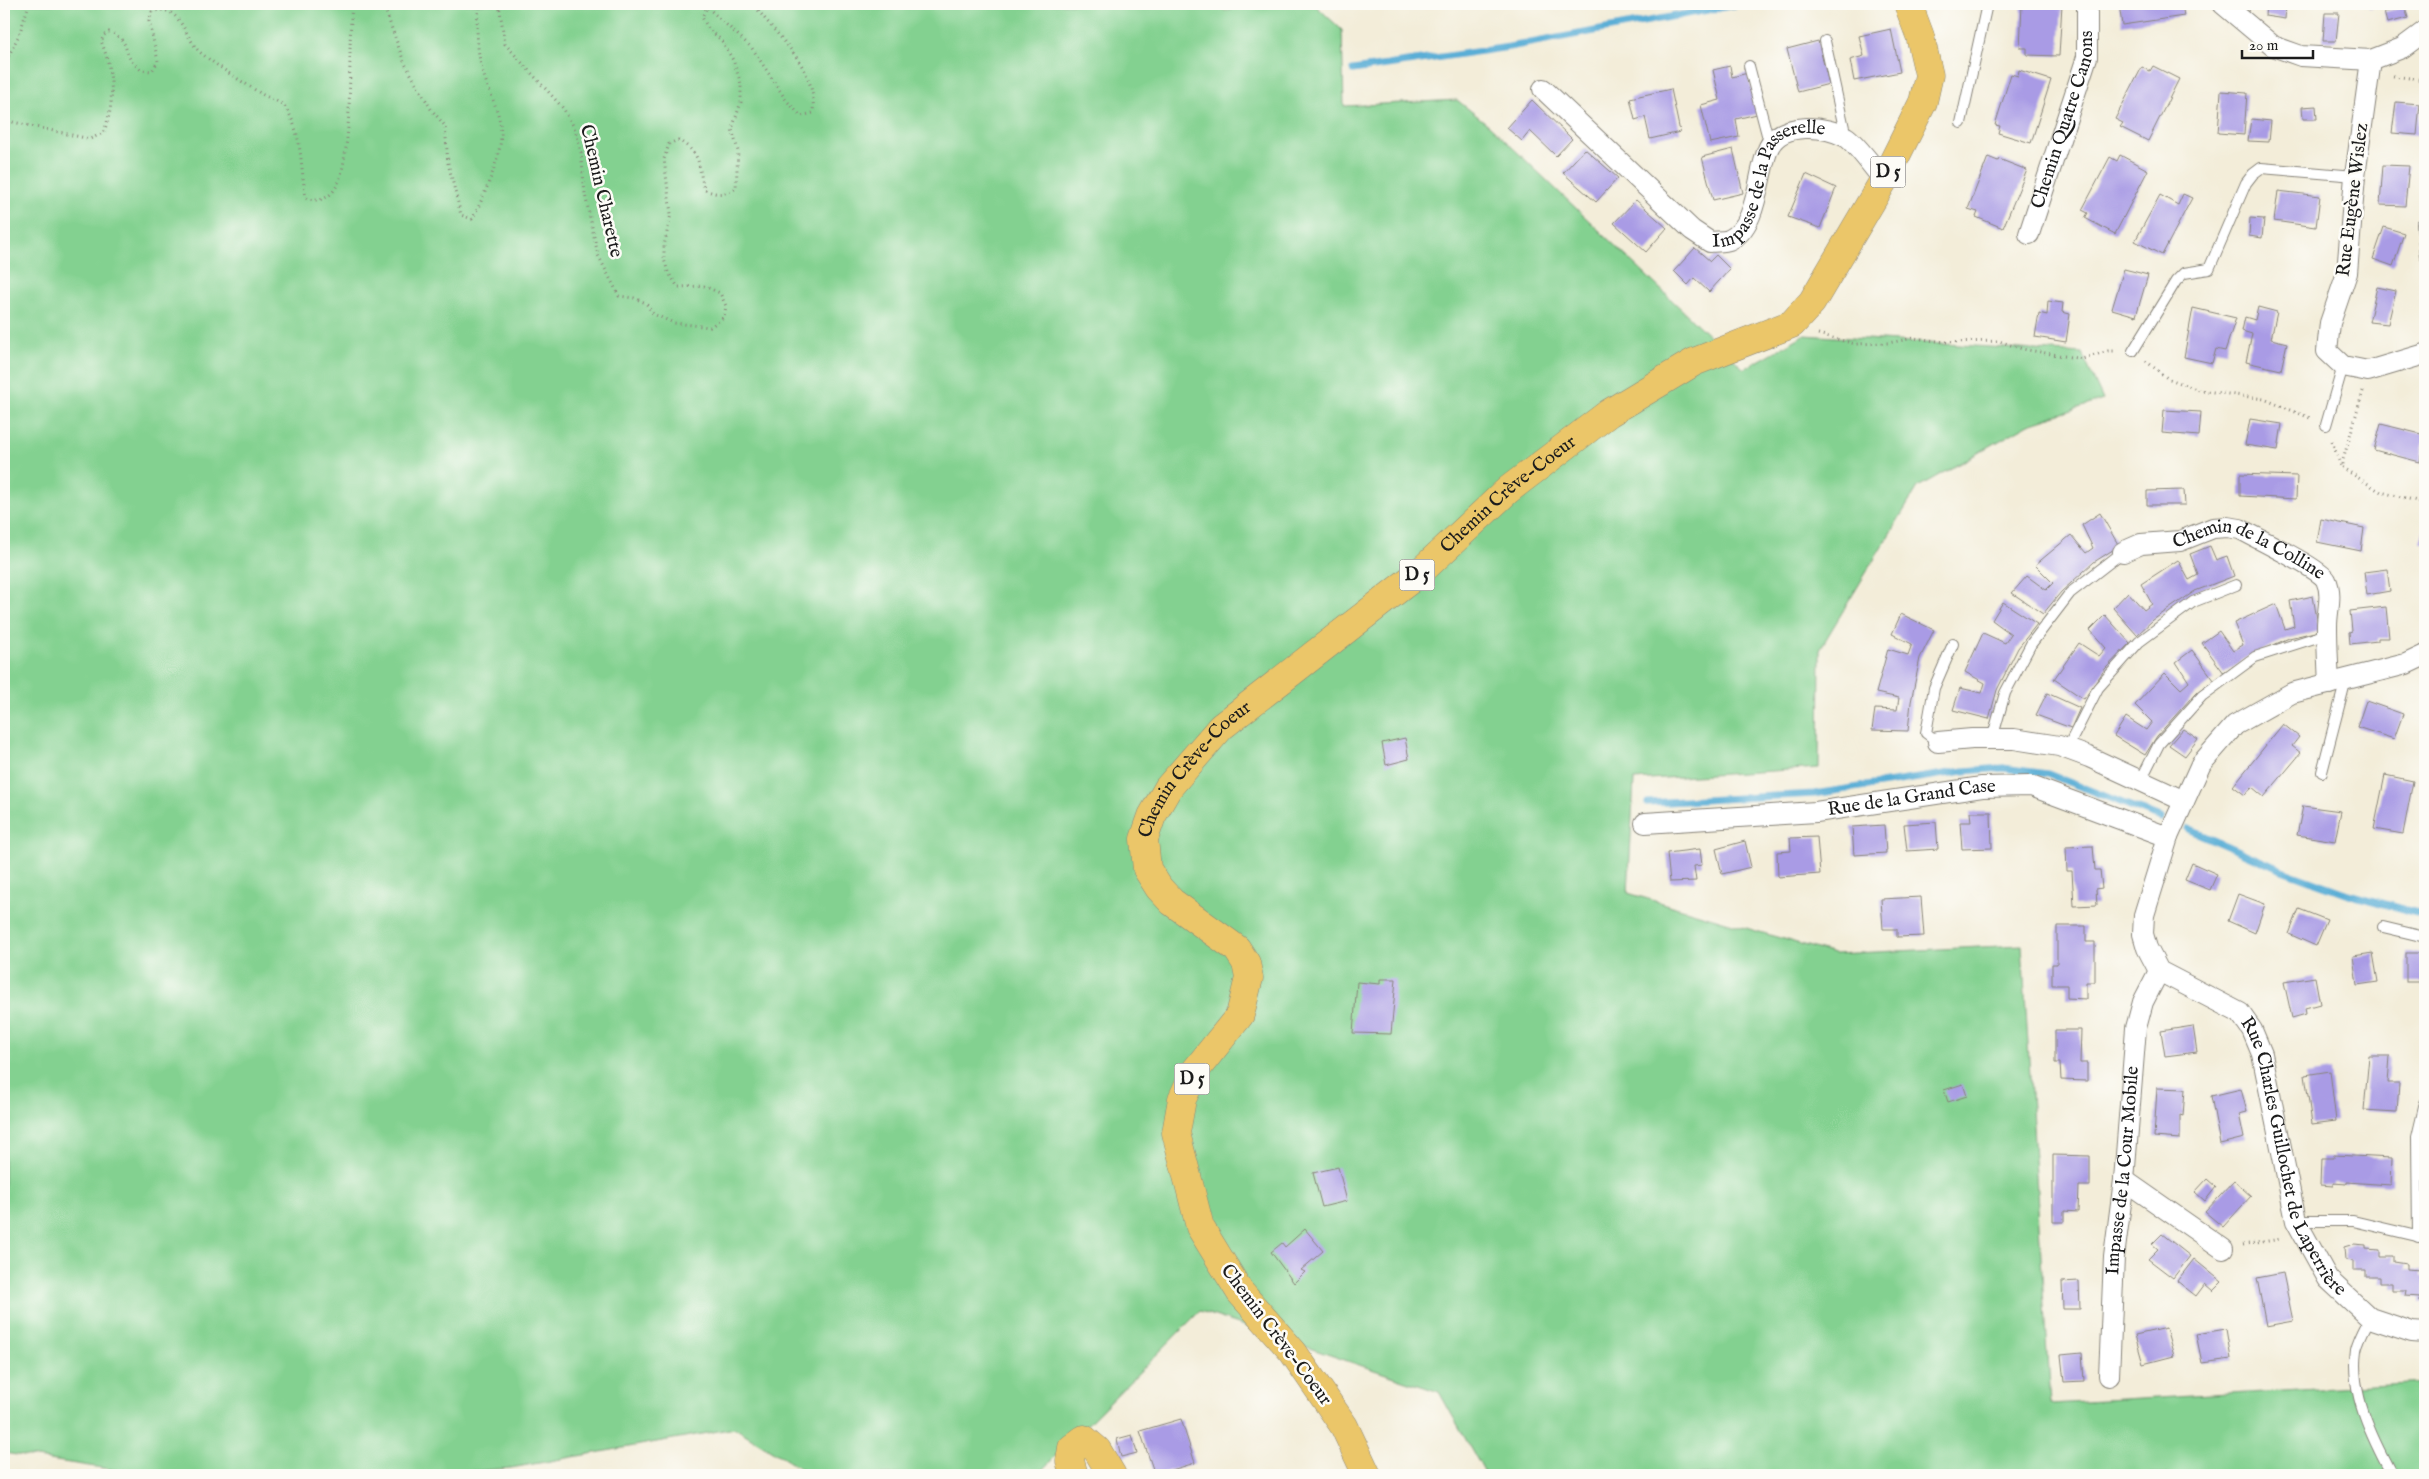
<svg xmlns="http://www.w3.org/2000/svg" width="2429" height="1479" viewBox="0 0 2429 1479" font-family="'IM FELL English',serif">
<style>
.green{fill:#83d190;stroke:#507656}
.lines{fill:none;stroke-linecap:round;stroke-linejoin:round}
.stream{stroke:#5aaed6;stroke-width:7}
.building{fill:#a99be5}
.lane-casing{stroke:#88847a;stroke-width:12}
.street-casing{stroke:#88847a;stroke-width:22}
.primary-casing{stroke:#88847a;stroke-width:29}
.path{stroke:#88847a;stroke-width:3;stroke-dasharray:1 4;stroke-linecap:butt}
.lane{stroke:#fff;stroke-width:10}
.street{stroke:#fff;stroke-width:20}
.primary{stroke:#ebc669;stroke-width:28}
.labels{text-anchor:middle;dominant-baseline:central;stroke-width:5;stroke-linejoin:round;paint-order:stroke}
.shield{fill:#fdfcf7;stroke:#605f5e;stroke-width:1}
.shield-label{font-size:18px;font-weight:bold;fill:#1c1c1c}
.street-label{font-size:19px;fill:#1c1c1c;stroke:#fdfcf7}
</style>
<rect width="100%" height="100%" fill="#fdfcf7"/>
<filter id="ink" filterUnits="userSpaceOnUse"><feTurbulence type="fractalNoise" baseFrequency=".02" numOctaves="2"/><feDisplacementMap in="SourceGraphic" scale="10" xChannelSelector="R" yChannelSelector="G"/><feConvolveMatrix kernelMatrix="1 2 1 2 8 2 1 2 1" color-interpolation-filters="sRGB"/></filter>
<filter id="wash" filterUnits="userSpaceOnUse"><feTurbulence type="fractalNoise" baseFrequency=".0096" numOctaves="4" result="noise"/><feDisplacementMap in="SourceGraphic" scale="20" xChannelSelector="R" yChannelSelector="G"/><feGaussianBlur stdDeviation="1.12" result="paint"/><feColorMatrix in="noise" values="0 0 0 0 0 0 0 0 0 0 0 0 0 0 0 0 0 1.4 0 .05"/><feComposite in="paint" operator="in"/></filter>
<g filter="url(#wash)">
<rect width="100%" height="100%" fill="#f3edd9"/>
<path class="green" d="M4,4H1217L1225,11L1247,4H1314L1342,30L1344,106L1457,100L1490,126L1744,369L1804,335L2082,353L2103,400L2029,424L1918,487L1820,649L1819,768L1634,780L1628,893L1834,954L2022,945L2050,1404L2425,1383V1475H1486L1439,1392L1200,1311L1037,1475H811L735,1428L511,1468L430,1475H148L4,1453Z"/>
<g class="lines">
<g class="stream">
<path d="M1353,70L1509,47L1740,4"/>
<path d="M1648,803L1814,794L1964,771L2003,768L2048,774L2161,818"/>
<path d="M2188,829L2282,870L2348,894L2425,915"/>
</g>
</g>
<g id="blocks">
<g class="building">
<path d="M2022,4H2062L2059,56L2027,55V48H2020Z"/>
<path d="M2119,4H2182L2184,16L2122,25Z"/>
<path d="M2239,4H2250L2249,12Z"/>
<path d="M2266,4H2286L2285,19L2265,16Z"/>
<path d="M2368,4H2386L2369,8Z"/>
<path d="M2405,7L2408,18L2387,23L2384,12Z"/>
<path d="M2325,13H2339L2336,41H2323Z"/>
<path d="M1891,29L1900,72L1854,81L1850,60L1864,56L1859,36Z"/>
<path d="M1818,41L1829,84L1798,92L1787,49Z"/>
<path d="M1730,66L1732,77L1748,73L1757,114L1736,119L1739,137L1710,143L1701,105L1720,100L1713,70Z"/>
<path d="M2153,66L2179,79L2148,141L2120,127L2123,123L2115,119L2142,67L2150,71Z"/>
<path d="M2019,70L2051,80L2031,143L1998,133L2000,126L1995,125L2011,74L2018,76Z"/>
<path d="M1671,89L1680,132L1650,139L1645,117L1635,120L1630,98Z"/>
<path d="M2221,91L2247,93L2244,135L2218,133Z"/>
<path d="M1532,100L1572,139L1556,156L1530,131L1522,141L1507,128Z"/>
<path d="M2396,102L2420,104L2417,135L2392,133Z"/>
<path d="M2316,106L2317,119H2303L2302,107Z"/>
<path d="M2251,119L2271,121L2269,142L2248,141Z"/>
<path d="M1585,149L1618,178L1596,202L1563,173Z"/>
<path d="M1733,149L1743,193L1713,200L1702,157Z"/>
<path d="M2120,155L2148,170L2115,234L2085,218L2088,213L2082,210L2110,157L2117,161Z"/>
<path d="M1988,157L1998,161L1999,159L2027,170L2003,228L1976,217L1978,212L1968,209Z"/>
<path d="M2383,165L2409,166L2405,206L2380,205Z"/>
<path d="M1806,174L1836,188L1820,228L1788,217Z"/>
<path d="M2278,191L2320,196L2316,227L2274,221Z"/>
<path d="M2183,194L2192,198L2162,255L2135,241L2160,195L2178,205Z"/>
<path d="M1636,200L1667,228L1646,252L1614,223Z"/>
<path d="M2250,218L2264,219L2262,238L2249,236Z"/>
<path d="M2384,227L2404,233L2393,266L2373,259Z"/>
<path d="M1695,248L1710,261L1716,255L1730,269L1709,292L1694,278L1688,285L1674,271Z"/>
<path d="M2124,269L2148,275L2136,316L2112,309Z"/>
<path d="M2377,287L2396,291L2388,324L2369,322Z"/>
<path d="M2048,301L2063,303L2062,312L2070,314L2066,342L2035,337L2039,313L2047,315Z"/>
<path d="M2258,307L2277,312L2271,339L2287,343L2281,370L2246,362L2252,334L2242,331L2245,317L2255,320Z"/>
<path d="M2193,308L2236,318L2225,351L2216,349L2212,363L2184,357Z"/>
<path d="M2164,410L2201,412L2199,436L2162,433Z"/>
<path d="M2250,419L2282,424L2278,450L2245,445Z"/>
<path d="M2381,424L2425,435L2420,462L2374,450Z"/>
<path d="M2240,474L2297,476L2296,499L2240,496Z"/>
<path d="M2184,490L2185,505H2147V491Z"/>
<path d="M2100,513L2119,546L2094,562L2061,592L2043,614L2012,593L2027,576L2046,590L2053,583L2035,565L2071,535L2086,553L2093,548L2082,525Z"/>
<path d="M2321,519L2364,528L2361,551L2317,542Z"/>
<path d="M2425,525V544L2420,543Z"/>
<path d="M2210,546L2216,560L2227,556L2234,576L2195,591L2153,620L2137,635L2113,608L2128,592L2144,610L2152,604L2141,584L2178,560L2189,580L2198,575L2190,554Z"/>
<path d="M2387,569L2390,591L2367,595L2364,572Z"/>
<path d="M2313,596L2319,631L2289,638L2247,657L2224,673L2202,643L2219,631L2233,651L2243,645L2234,623L2276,604L2285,629L2294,626L2290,601Z"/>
<path d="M2003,602L2037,624L2018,648L1997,690L1989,719L1953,710L1960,688L1982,693L1985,683L1965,672L1983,633L2005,643L2011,634L1992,620Z"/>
<path d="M2386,607L2389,638H2378V641L2350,644L2349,632L2352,631L2350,611Z"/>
<path d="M1901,614L1934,630L1920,658L1911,702L1908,731L1872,730L1875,709L1897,710L1899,698L1876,693L1888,649L1908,655L1912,644L1892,634Z"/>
<path d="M2105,615L2130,643L2105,669L2084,699L2054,679L2079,643L2099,656L2106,648L2090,630Z"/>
<path d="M2192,650L2214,680L2191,698L2157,736L2145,755L2114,736L2126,717L2146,730L2152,722L2135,705L2165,673L2181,689L2189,682L2176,662Z"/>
<path d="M2047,693L2080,708L2071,728L2036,715Z"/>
<path d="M2366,701L2403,714L2394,739L2357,727Z"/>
<path d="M2283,724L2299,737L2292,746L2301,753L2264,797L2252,787L2245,795L2233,786Z"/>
<path d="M2183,729L2198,739L2185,756L2169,745Z"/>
<path d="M1405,738L1409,759L1386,765L1382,743Z"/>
<path d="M2385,775L2413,781L2403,834L2374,829Z"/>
<path d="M2303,806L2341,811L2335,841L2297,835Z"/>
<path d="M1970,812H1991L1992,848L1962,849L1960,822H1971Z"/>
<path d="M1936,822L1938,849L1907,851L1904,824Z"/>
<path d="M1884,825L1886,853L1854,855L1852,827Z"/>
<path d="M1817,837L1820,874L1778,877L1777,852L1791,851L1790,838Z"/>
<path d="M1745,841L1751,867L1722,874L1716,849Z"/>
<path d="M2093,846L2095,870H2100L2102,888L2096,889L2097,905L2074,906L2072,871H2067L2066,847Z"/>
<path d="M1700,849L1702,865L1694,866L1696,881L1670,882L1667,853Z"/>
<path d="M2192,863L2217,874L2210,890L2185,880Z"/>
<path d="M2238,894L2265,904L2255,933L2228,921Z"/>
<path d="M1921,897L1924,936L1897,937V929H1883L1881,899Z"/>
<path d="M2299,909L2327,920L2316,946L2289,934Z"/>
<path d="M2057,926H2086V942H2095V982H2086V999L2067,998V985H2052V964H2057Z"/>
<path d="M2373,953L2378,982L2357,985L2353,956Z"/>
<rect x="2406" y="953" width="19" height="29"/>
<path d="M2315,977L2320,1004L2305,1008L2306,1014L2292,1018L2284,982Z"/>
<path d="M1380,979H1396L1391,1034L1353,1033L1357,982L1380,984Z"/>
<path d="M2193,1026L2197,1052L2165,1056L2161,1031Z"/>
<path d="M2055,1030H2081L2080,1063H2087V1081L2061,1080L2060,1063H2055Z"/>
<path d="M2369,1056H2390L2388,1083H2399L2397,1112L2364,1110Z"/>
<path d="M2330,1071L2336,1121L2312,1124L2305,1075Z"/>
<path d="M1963,1084L1967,1096L1948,1102L1944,1090Z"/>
<path d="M2157,1088L2185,1089L2183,1116L2180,1115V1139L2154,1137Z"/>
<path d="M2241,1089L2247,1112L2239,1114L2244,1138L2220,1144L2211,1096Z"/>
<path d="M2053,1155L2090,1156V1186H2079L2078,1212L2064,1211V1222H2053Z"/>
<path d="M2334,1155L2392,1158L2391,1185L2347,1182V1184L2333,1183V1186L2320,1185L2321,1158H2334Z"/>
<path d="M1338,1167L1347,1201L1322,1207L1313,1173Z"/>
<path d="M2207,1179L2216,1187L2205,1201L2195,1192Z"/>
<path d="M2234,1181L2251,1196L2223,1227L2205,1212Z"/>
<path d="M1305,1229L1323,1251L1301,1270L1305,1272L1294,1283L1271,1252L1282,1243L1285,1247Z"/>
<path d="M2162,1234L2190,1256L2173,1278L2148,1259L2158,1249L2152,1244Z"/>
<path d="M2354,1244L2366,1245V1249L2380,1250V1256H2393V1262L2406,1264V1269L2421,1270V1276H2425V1303L2420,1302V1297L2405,1296L2406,1290H2392V1283H2379V1277H2366V1270H2353V1261L2345,1260L2344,1247Z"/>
<path d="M2194,1259L2222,1282L2213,1291L2205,1284L2196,1296L2177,1281Z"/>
<path d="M2283,1273L2293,1321L2266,1326L2257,1278Z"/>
<path d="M2079,1281L2080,1309H2063L2062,1282Z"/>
<path d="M2166,1328L2174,1356L2143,1364L2135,1335Z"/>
<path d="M2226,1329L2231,1359L2202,1363L2196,1334Z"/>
<path d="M2082,1353L2084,1381L2064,1382L2061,1355Z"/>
<path d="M1181,1419L1195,1463L1155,1475L1140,1431Z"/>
<path d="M1132,1435L1137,1453L1121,1457L1117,1439Z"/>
</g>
</g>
</g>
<g filter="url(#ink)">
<use href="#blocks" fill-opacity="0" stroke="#88847a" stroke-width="1"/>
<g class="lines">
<defs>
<g id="lane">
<path d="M1825,41L1846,137"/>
<path d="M1749,66L1770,146"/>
<path d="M1961,123L1987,4"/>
<path d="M2422,224L2425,256"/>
<path d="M2133,351L2176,281L2184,273L2209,269L2246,183L2253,174L2261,168L2355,176"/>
<path d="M2326,425L2343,366"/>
<path d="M1992,739L2005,693L2031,644L2070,593L2123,552"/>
<path d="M1938,742L1926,733L1934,688L1953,644"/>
<path d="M2067,749L2098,688L2139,642L2193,602L2236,585"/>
<path d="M2322,772L2346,679"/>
<path d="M2141,780L2159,744L2202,696L2255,657L2327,634"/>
<path d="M2383,927L2425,937"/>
<path d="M2296,1221H2353L2425,1238"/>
<path d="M2418,1237L2417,1137L2425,1103"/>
<path d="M2370,1318C2365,1328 2358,1340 2356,1350C2350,1394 2372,1438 2392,1475"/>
</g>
<g id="street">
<path d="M2223,4L2273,46L2301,56L2371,60L2402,48L2425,31"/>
<path d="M2371,60L2355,176L2347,273L2330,323L2327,351L2343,366L2368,371L2425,354"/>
<path id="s1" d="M1543,89L1692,230L1710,242C1716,241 1724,242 1729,240C1759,227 1757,172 1769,147C1782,121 1825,126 1846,137C1855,142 1876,171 1884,180"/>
<path id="s2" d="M2029,234L2087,57V4"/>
<path id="s3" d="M2123,552L2141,544L2180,541L2213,528L2227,527L2240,529C2255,537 2320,569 2326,580C2333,595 2327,610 2327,626C2327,645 2328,664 2329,684"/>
<path id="s4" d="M2425,655L2406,664L2292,693L2235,725L2201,764L2168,837L2144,915L2143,934L2147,948L2159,971L2240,1013L2252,1030L2262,1054L2296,1221L2328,1279L2370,1318L2412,1332L2425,1333"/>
<path d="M1938,742L1972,739H2014L2059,746L2089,757L2184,801"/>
<path id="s5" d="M1645,823L1816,812L1982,787L2031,786L2168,837"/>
<path d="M2124,1180L2223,1249"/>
<path id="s6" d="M2109,1376L2114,1257L2124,1180L2136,1028L2143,1002L2159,971"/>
</g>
<g id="primary">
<path d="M1074,1475L1070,1461L1072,1448L1084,1439L1097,1450L1112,1475"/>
<path id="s7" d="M1367,1475L1344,1426L1293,1352L1240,1292L1200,1227L1176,1133L1182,1099L1195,1071L1240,1015L1249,978L1246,963L1237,949L1172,902L1159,888L1147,869L1144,839L1152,816L1168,788L1221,727L1419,573L1508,490L1609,413L1694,362L1792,324L1812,302L1884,180L1923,102L1929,75L1920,36L1908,4"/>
</g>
</defs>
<use href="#lane" class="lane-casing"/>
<use href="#street" class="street-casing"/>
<use href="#primary" class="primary-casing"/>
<g class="path">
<path d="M383,4L404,62L431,109L445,126L448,163L461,215L472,219C483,200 503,152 501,131C500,110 487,89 482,69C477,52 475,20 480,4"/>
<path d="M499,4L505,44L563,108L575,129L581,152L585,194L598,255L619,296L634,298L646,303L653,314L674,323L710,327L724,317L726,306L720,293L704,286L678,287L668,272L664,259V246L671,214L664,159L669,144L678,140C705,156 696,165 705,190C718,195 725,195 736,188L738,151L732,129L741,102V84L733,60L722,41L708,28L702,17L707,7L752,48L786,100L801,116L813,113C817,65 778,40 754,4"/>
<path d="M4,65L19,35L29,4"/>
<path d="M2393,76L2425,80"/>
<path d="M4,117L13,122L90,139L103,133C116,105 113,70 101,41L104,35L109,32C129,39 123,49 132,62C135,65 139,68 141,70L152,71L158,61L149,21L152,12C181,1 185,41 202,54C220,68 241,81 260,93C267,98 281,101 286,108C303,135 300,168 306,198C319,203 331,198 337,185C343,173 344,159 346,147C352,99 348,51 352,4"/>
<path d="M1818,334L1855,344L1888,343L1914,338L1944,342L1999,341L2022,349L2082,359L2108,351H2116"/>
<path d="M2146,361L2167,378L2199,390L2264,399L2310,418"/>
<path d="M2363,391L2341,467L2381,492L2425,503"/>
<path d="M2332,441L2341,467"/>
<path d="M2243,1245L2281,1239"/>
</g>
<use href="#lane" class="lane"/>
<use href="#street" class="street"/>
<use href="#primary" class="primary"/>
</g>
</g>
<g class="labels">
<g class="shield">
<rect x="1870.5" y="156.5" width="35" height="31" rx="4"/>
<rect x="1399.5" y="559.5" width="35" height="31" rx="4"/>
<rect x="1174.5" y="1063.5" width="35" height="31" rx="4"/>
</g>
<g class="shield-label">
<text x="1888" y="172">D 5</text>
<text x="1417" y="575">D 5</text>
<text x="1192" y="1079">D 5</text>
</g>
<g class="street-label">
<text stroke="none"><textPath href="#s2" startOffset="120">Chemin Quatre Canons</textPath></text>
<text stroke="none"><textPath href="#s1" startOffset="321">Impasse de la Passerelle</textPath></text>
<text transform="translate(601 191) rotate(77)">Chemin Charette</text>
<text transform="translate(2353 200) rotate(-83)">Rue Eugène Wislez</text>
<text stroke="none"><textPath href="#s7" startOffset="1264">Chemin Crève-Coeur</textPath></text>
<text stroke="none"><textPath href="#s3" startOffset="134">Chemin de la Colline</textPath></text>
<text stroke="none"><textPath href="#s7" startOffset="844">Chemin Crève-Coeur</textPath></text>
<text stroke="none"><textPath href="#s5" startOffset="268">Rue de la Grand Case</textPath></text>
<text stroke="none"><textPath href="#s4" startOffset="724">Rue Charles Guillochet de Laperrière</textPath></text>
<text stroke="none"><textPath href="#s6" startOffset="206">Impasse de la Cour Mobile</textPath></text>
<text transform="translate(1276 1335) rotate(53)">Chemin Crève-Coeur</text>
</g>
</g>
<rect width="2429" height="1479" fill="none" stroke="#fdfcf7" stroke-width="20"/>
<path d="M2242 50v8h71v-8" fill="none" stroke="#1c1c1c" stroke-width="2.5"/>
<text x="2249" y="50" font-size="15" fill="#1c1c1c" stroke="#fdfcf7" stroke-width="4" paint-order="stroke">20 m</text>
</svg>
